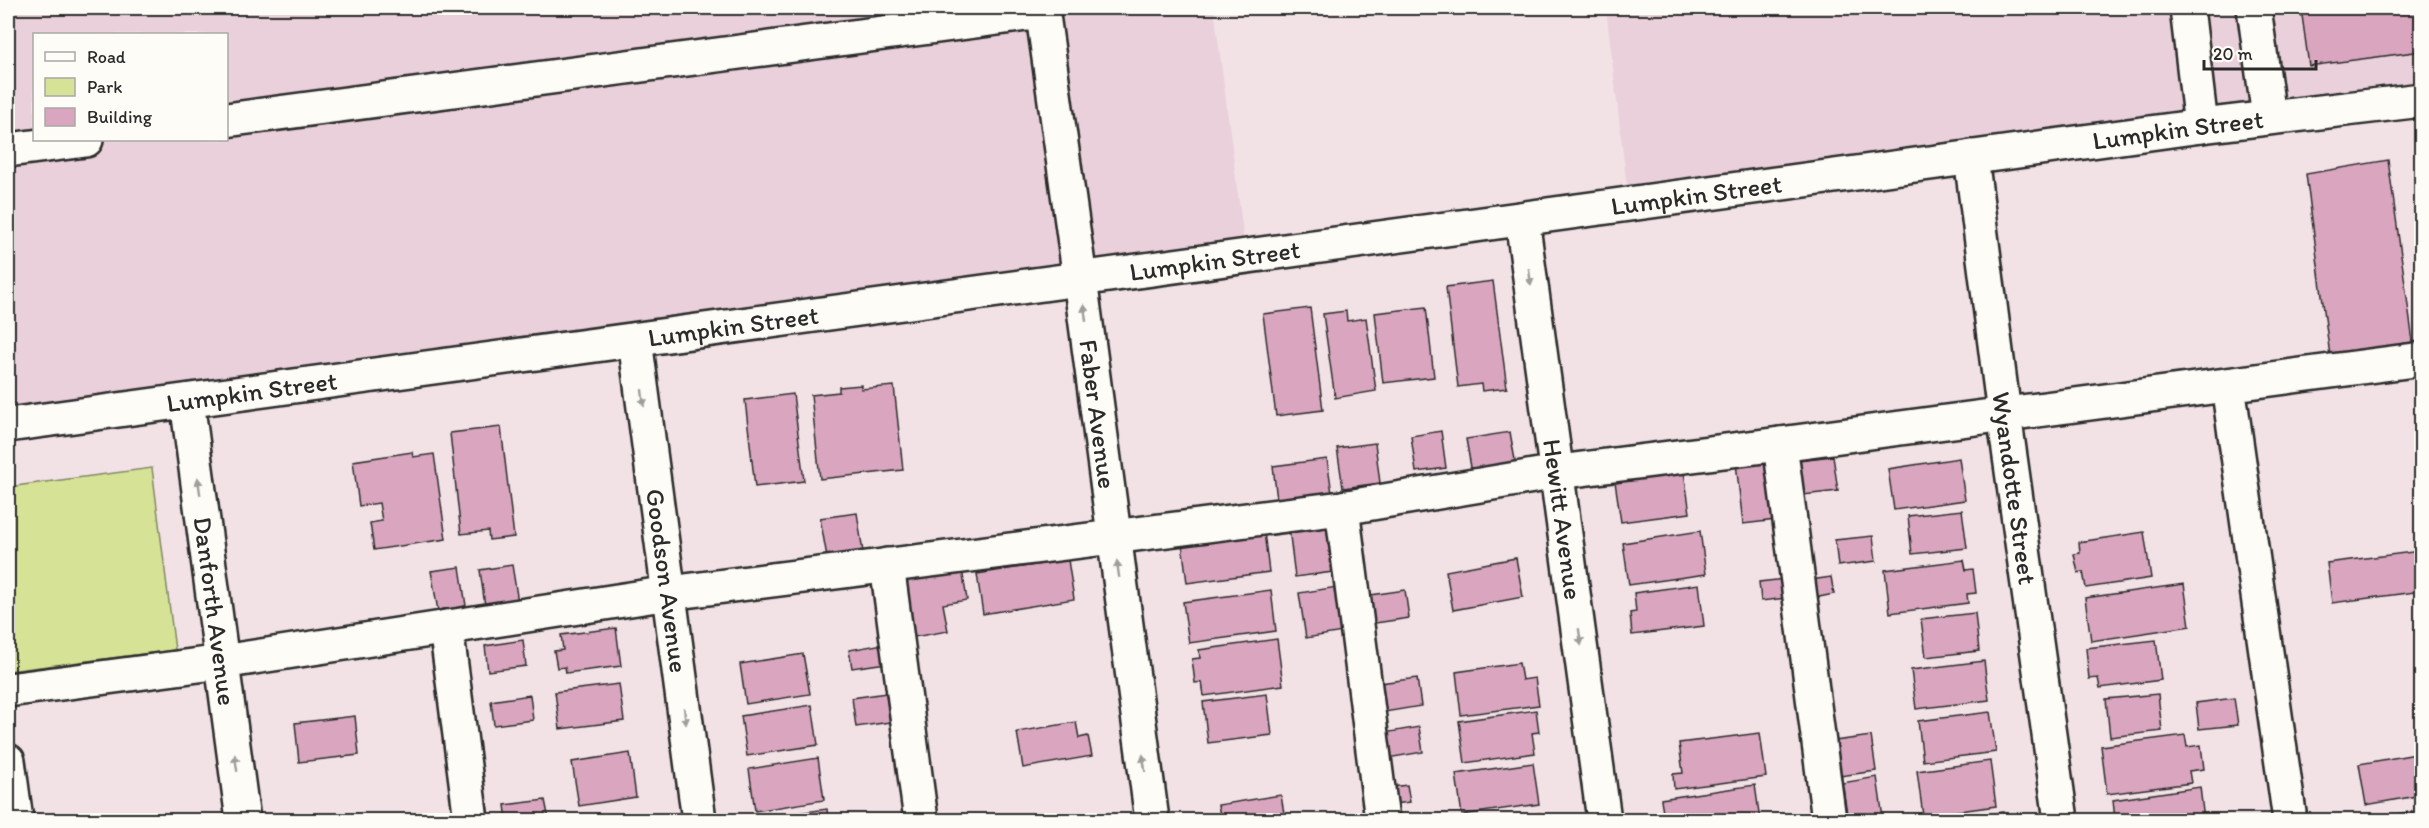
<svg xmlns="http://www.w3.org/2000/svg" width="2429" height="828" viewBox="0 0 2429 828" font-family="Itim,sans-serif">
<style>
.built{fill:#ead0da;fill-rule:evenodd}
.green{fill:#d6e397;stroke:#808761;stroke-width:1.5}
.building{fill:#d9a5bf;stroke:#2b2b2b;stroke-width:1.5}
.lines{fill:none;stroke-linecap:round;stroke-linejoin:round}
.minor-casing{stroke:#2b2b2b;stroke-width:38}
.minor{stroke:#fdfcf7;stroke-width:33}
.oneway{fill:#9e9e9b}
.labels{text-anchor:middle;dominant-baseline:central;stroke-width:4.5;stroke-linejoin:round;paint-order:stroke}
.street-label{font-size:26px;fill:#2b2b2b;stroke:#fdfcf7}
</style>
<rect width="100%" height="100%" fill="#f2e2e6"/>
<filter id="ink" filterUnits="userSpaceOnUse"><feTurbulence type="fractalNoise" baseFrequency=".0167" numOctaves="2"/><feDisplacementMap in="SourceGraphic" scale="12" xChannelSelector="R" yChannelSelector="G"/><feConvolveMatrix kernelMatrix="1 2 1 2 8 2 1 2 1" color-interpolation-filters="sRGB"/></filter>
<g filter="url(#ink)">
<g class="built">
<path d="M8,8H1214L1246,256L8,425ZM34,34H226V140H34Z"/>
<path d="M1606,8H2421V100L1629,205Z"/>
</g>
<path class="green" d="M152,468L175,650L8,671V487Z"/>
<g class="building">
<path d="M2301,8H2422V51L2309,66Z"/>
<path d="M2388,160L2413,342L2330,356L2306,174Z"/>
<path d="M1493,281L1507,388L1482,391L1481,384L1458,387L1446,287Z"/>
<path d="M1426,307L1434,377L1383,383L1375,313Z"/>
<path d="M1310,308L1323,410L1276,416L1263,314Z"/>
<path d="M1346,311L1347,321L1366,318L1376,391L1335,398L1323,314Z"/>
<path d="M861,385V389L894,386L903,470L820,479L811,395L839,392V387Z"/>
<path d="M793,394L804,481L755,487L745,400Z"/>
<path d="M501,427L514,537L489,540L488,531L461,534L450,433Z"/>
<path d="M1441,431L1446,468L1416,472L1411,436Z"/>
<path d="M1510,432L1516,466L1472,473L1466,439Z"/>
<path d="M1375,443L1380,483L1343,488L1337,448Z"/>
<path d="M412,452L413,457L434,454L446,539L374,550L370,523L382,521L379,503L359,506L353,461Z"/>
<path d="M1833,456L1838,491L1803,495L1798,460Z"/>
<path d="M1959,458L1965,500L1894,510L1888,469Z"/>
<path d="M1327,459L1332,493L1277,500L1273,466Z"/>
<path d="M1769,459L1776,520L1743,524L1736,463Z"/>
<path d="M1684,472L1690,513L1621,522L1615,482Z"/>
<path d="M1962,510L1967,548L1912,554L1908,516Z"/>
<path d="M857,513L863,552L827,557L820,518Z"/>
<path d="M1327,523L1333,572L1295,577L1289,528Z"/>
<path d="M1700,531L1706,574L1629,585L1623,543Z"/>
<path d="M1264,532L1269,572L1187,583L1182,543Z"/>
<path d="M2144,532L2151,578L2086,588L2083,572L2078,573L2074,554L2080,553L2079,542Z"/>
<path d="M1873,536L1876,561L1838,566L1835,540Z"/>
<path d="M2420,551L2422,591L2332,603L2327,563Z"/>
<path d="M1516,558L1523,597L1453,610L1446,571Z"/>
<path d="M1068,560L1074,599L983,614L977,574Z"/>
<path d="M1964,560L1966,570L1973,569L1976,593L1967,594L1968,603L1890,613L1885,570Z"/>
<path d="M512,565L518,602L485,606L480,570Z"/>
<path d="M460,567L466,606L438,611L431,571Z"/>
<path d="M962,569L967,600L943,604L948,631L909,638L899,579Z"/>
<path d="M1831,577L1834,594L1814,598L1811,580Z"/>
<path d="M1785,579L1787,598L1761,601L1759,582Z"/>
<path d="M1699,584L1704,626L1632,635L1630,613L1636,612L1634,593Z"/>
<path d="M2184,584L2190,626L2091,641L2085,598Z"/>
<path d="M1337,587L1343,632L1306,638L1299,593Z"/>
<path d="M1271,590L1276,631L1189,643L1183,602Z"/>
<path d="M1405,590L1409,618L1369,624L1364,596Z"/>
<path d="M1975,613L1979,651L1926,657L1921,619Z"/>
<path d="M616,628L621,666L566,673L565,667L557,668L554,651L563,650L561,635Z"/>
<path d="M1277,639L1283,685L1204,696L1202,682L1195,683L1192,659L1200,658L1199,650Z"/>
<path d="M523,640L526,666L488,671L485,646Z"/>
<path d="M2156,640L2161,680L2100,688L2098,678L2089,679L2086,648Z"/>
<path d="M883,644L886,663L852,668L849,650Z"/>
<path d="M803,654L810,694L746,704L740,664Z"/>
<path d="M1984,661L1989,700L1916,709L1911,670Z"/>
<path d="M1519,663L1522,680L1535,678L1539,705L1461,715L1456,672Z"/>
<path d="M1417,678L1421,706L1385,712L1380,683Z"/>
<path d="M619,684L624,721L560,729L555,692Z"/>
<path d="M886,693L890,722L856,727L852,698Z"/>
<path d="M1267,694L1272,735L1208,743L1203,702Z"/>
<path d="M2158,694L2162,731L2110,737L2106,699Z"/>
<path d="M530,695L533,720L494,725L491,701Z"/>
<path d="M2234,698L2238,725L2199,729L2196,703Z"/>
<path d="M812,705L818,745L747,756L741,716Z"/>
<path d="M1536,710L1539,732L1532,733L1535,753L1465,763L1459,721Z"/>
<path d="M1990,712L1996,752L1923,761L1918,721Z"/>
<path d="M355,716L359,755L299,762L295,723Z"/>
<path d="M1076,722L1079,738L1088,736L1092,756L1023,768L1017,732Z"/>
<path d="M1419,727L1423,752L1388,758L1384,733Z"/>
<path d="M1760,733L1766,777L1674,789L1673,774L1683,773L1679,743Z"/>
<path d="M2185,735L2187,747L2201,745L2204,769L2189,771L2191,783L2107,794L2101,746Z"/>
<path d="M1871,736L1876,771L1840,776L1835,741Z"/>
<path d="M630,753L636,797L579,806L572,762Z"/>
<path d="M2422,753V795L2366,805L2359,764Z"/>
<path d="M818,758L824,800L755,811L749,769Z"/>
<path d="M1990,761L1996,806L1923,816L1917,771Z"/>
<path d="M1533,763L1539,804L1462,815L1456,774Z"/>
<path d="M1877,777L1883,818L1848,820L1842,783Z"/>
<path d="M1407,785L1410,802L1394,804L1392,787Z"/>
<path d="M1755,785L1760,820H1664L1661,799Z"/>
<path d="M2200,787L2204,820H2115L2113,800Z"/>
<path d="M1281,795L1285,820H1221L1218,805Z"/>
<path d="M545,800L549,820H507L505,805Z"/>
<path d="M827,809L828,820H760L759,818Z"/>
<path d="M2422,810V820H2374V818Z"/>
<path d="M2003,812L2005,820H1939Z"/>
<path d="M1540,813L1541,820H1486Z"/>
<path d="M368,816L369,820H340Z"/>
</g>
<g class="lines">
<defs>
<g id="minor">
<path id="s1" d="M1042,8L1080,279L1152,820"/>
<path d="M2187,8L2201,126"/>
<path d="M2254,8L2269,117"/>
<path d="M226,120L1042,12"/>
<path d="M8,150L86,140"/>
<path id="s2" d="M1971,157L2004,414L2061,820"/>
<path id="s3" d="M1522,219L1604,820"/>
<path id="s4" d="M635,340L699,820"/>
<path d="M2228,385L2290,820"/>
<path id="s5" d="M187,401L243,820"/>
<path id="s6" d="M8,425L2201,126L2422,100"/>
<path d="M1780,444L1829,820"/>
<path d="M1342,508L1382,820"/>
<path d="M887,565L921,820"/>
<path d="M446,627L471,820"/>
<path d="M8,690L222,662L669,593L1342,508L1558,472L1780,444L2422,359"/>
<path d="M8,761L16,820"/>
</g>
</defs>
<use href="#minor" class="minor-casing"/>
<use href="#minor" class="minor"/>
</g>
<defs><path id="oneway-solid" d="M-6-.8H1V-3.2L6.5 0L1 3.2V.8H-6Z" transform="scale(1.5)"/></defs>
<g class="oneway">
<use href="#oneway-solid" transform="translate(1530 277) rotate(82)"/>
<use href="#oneway-solid" transform="translate(1085 313) rotate(-97)"/>
<use href="#oneway-solid" transform="translate(643 398) rotate(83)"/>
<use href="#oneway-solid" transform="translate(199 486) rotate(-98)"/>
<use href="#oneway-solid" transform="translate(1118 569) rotate(-98)"/>
<use href="#oneway-solid" transform="translate(1580 637) rotate(82)"/>
<use href="#oneway-solid" transform="translate(685 716) rotate(83)"/>
<use href="#oneway-solid" transform="translate(236 763) rotate(-98)"/>
<use href="#oneway-solid" transform="translate(1144 763) rotate(-98)"/>
</g>
</g>
<g class="labels">
<g class="street-label">
<text stroke="none"><textPath href="#s6" startOffset="2190">Lumpkin Street</textPath></text>
<text stroke="none"><textPath href="#s6" startOffset="1704">Lumpkin Street</textPath></text>
<text stroke="none"><textPath href="#s6" startOffset="1218">Lumpkin Street</textPath></text>
<text stroke="none"><textPath href="#s6" startOffset="732">Lumpkin Street</textPath></text>
<text stroke="none"><textPath href="#s6" startOffset="246">Lumpkin Street</textPath></text>
<text stroke="none"><textPath href="#s1" startOffset="410">Faber Avenue</textPath></text>
<text stroke="none"><textPath href="#s2" startOffset="334">Wyandotte Street</textPath></text>
<text stroke="none"><textPath href="#s3" startOffset="303">Hewitt Avenue</textPath></text>
<text stroke="none"><textPath href="#s4" startOffset="243">Goodson Avenue</textPath></text>
<text stroke="none"><textPath href="#s5" startOffset="212">Danforth Avenue</textPath></text>
</g>
</g>
<rect width="2429" height="828" fill="none" stroke="#fdfcf7" stroke-width="30"/>
<rect x="15" y="15" width="2399" height="798" fill="none" stroke="#2b2b2b" stroke-width="2" filter="url(#ink)"/>
<rect x="33" y="33" width="195" height="108" fill="#fdfcf7" stroke="#a9a8a5" stroke-width="1.5"/>
<rect x="45" y="52" width="30" height="9" fill="#fdfcf7" stroke="#a9a8a5" stroke-width="1.5"/>
<text x="87" y="63" font-size="18" fill="#2b2b2b">Road</text>
<rect x="45" y="78" width="30" height="18" fill="#d6e397" stroke="#a9a8a5" stroke-width="1.5"/>
<text x="87" y="93" font-size="18" fill="#2b2b2b">Park</text>
<rect x="45" y="108" width="30" height="18" fill="#d9a5bf" stroke="#a9a8a5" stroke-width="1.5"/>
<text x="87" y="123" font-size="18" fill="#2b2b2b">Building</text>
<path d="M2204 60v9h112v-9" fill="none" stroke="#2b2b2b" stroke-width="3"/>
<text x="2213" y="60" font-size="18" fill="#2b2b2b" stroke="#fdfcf7" stroke-width="4.5" paint-order="stroke">20 m</text>
</svg>
